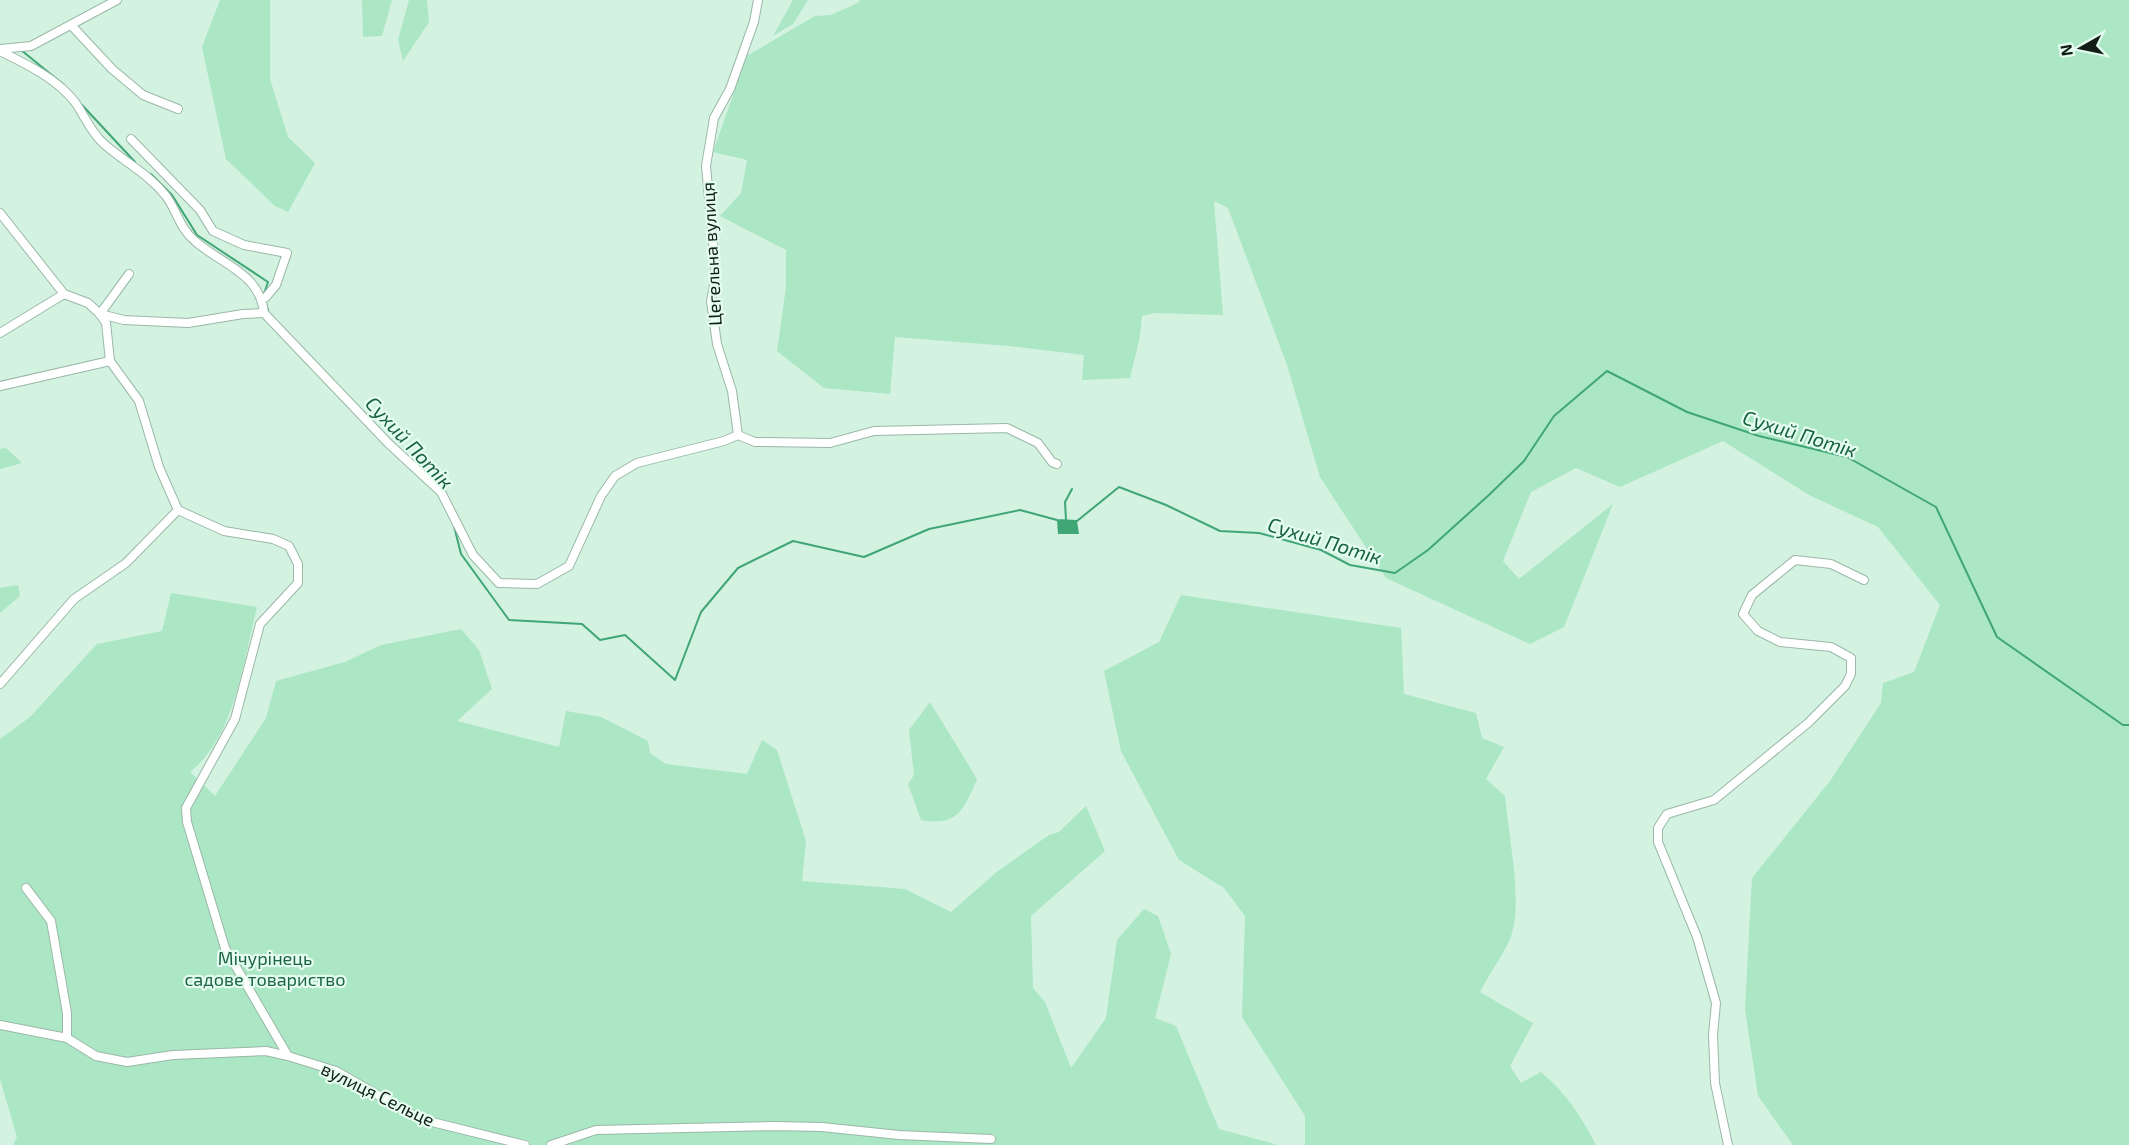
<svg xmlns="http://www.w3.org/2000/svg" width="2129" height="1145" viewBox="0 0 2129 1145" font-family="'Exo 2',sans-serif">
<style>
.green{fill:#abe6c5}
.water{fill:#40a676}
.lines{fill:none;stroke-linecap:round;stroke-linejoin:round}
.stream{stroke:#40a676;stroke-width:2}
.minor-casing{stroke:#9ab8a7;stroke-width:10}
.minor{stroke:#fff;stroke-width:8}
.labels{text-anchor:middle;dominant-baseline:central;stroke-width:4.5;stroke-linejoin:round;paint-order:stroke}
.street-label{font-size:18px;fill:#121d17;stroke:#e5fdef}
.park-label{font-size:18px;fill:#1c6545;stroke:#e5fdef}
.water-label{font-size:20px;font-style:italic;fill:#176241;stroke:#e5fdef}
</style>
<rect width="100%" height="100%" fill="#d3f2e0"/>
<g class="green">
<path d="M220,0H270V79L288,137L315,163L288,212L275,206L226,159L202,47Z"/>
<path d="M362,0H392L382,36L363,37Z"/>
<path d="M409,0H427L429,22L403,61L398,40Z"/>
<path d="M793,0H808L793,24L773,36Z"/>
<path d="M859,0H2129V1145H1793L1758,1096L1745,1009L1752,878L1830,781L1881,703L1883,683L1914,672L1940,605L1878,527L1811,496L1723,441L1620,487L1576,468L1531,492L1503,561L1519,579L1613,504L1564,627L1530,644L1386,578L1320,477L1287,365L1228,208L1214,201L1223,315L1154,313L1142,316L1140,336L1130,378L1082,380L1084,355L1009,346L895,337L890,394L824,388L777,351L786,287V250L720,216L741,193L747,160L713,152L735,90L730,89L740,60L815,16L831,15L860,2Z"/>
<path d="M6,448L22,463L0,469V449Z"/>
<path d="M18,585L20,596L0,613V588Z"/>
<path d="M171,593L257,607C243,661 236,735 190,772L215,796L266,718L276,681L345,662L381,645L461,629L479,650L492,689L457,721L559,747L566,711L601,717L648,741L650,753L666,764L747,774L762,740L777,750L806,841L802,881L905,889L951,912L998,871L1049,835L1059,832L1086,806L1105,851L1031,916L1033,988L1045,1002L1071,1068L1106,1018L1117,940L1144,909L1158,916L1171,954L1155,1018L1176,1026L1219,1129L1278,1145H13L17,1137L0,1079V739L30,717L97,644L162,631Z"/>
<path d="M1181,595L1401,628L1404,694L1476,713L1482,738L1504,747L1486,779L1505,796C1508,834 1524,905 1510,939C1502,957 1489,974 1480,992L1533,1023L1510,1066L1521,1083L1541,1072C1566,1093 1581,1116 1596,1145H1305V1116L1242,1017L1245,916L1224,888L1179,860L1121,751L1104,671L1159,642Z"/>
<path d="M930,702L977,779C964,809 958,827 921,820L908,784L914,775L909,730Z"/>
</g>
<path class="water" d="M1057,520L1077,521L1079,534H1058Z"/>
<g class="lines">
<g class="stream">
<path d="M21,50L64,85"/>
<path d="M82,105L135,162"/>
<path d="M151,174L172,195L197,235L268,282L264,294"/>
<path d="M266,303L269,314"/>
<path d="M1066,520L1065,502L1072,489"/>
<path d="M454,526L461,554L509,620L582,624L600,640L625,635L675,680L701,612L738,568L793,541L864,557L929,529L1020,510L1057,520L1077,521L1119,487L1166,505L1220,531L1259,533L1321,550L1350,565L1395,573L1428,550L1490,494L1524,461L1554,416L1607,371L1687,412L1759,436L1847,457L1936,507L1997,637L2123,725H2129"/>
</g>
<defs>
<g id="minor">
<path d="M71,25L112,69L143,95L178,109"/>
<path d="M0,49L31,46L117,0"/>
<path d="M0,51C26,64 56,78 75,102C84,115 91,132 103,143C124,162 148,173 166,196C177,211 180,229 195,241C222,265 260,273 264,313L388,443L441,492L473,555L499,583L537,584L569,566L601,496L615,476L637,463L724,441L738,435"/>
<path d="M131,139L200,210L213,231L244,245L287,253L276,285L266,297"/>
<path d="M0,213L64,294L88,303L100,314L106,323L110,361L139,401L159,467L178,510L224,531L273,539L289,546L298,564V583L260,624L235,719L186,808L187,822L225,948L288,1056L336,1071L420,1119L525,1145"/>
<path d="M100,314L124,320L188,323L243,314L264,313"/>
<path d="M100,314L129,274"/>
<path d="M0,333L64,294"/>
<path d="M0,386L110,361"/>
<path d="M738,435L732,391L717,344L711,301L716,275L706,166L714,118L730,89L754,22L758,0"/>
<path d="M738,435L755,442L830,443L874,431L1007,428L1038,443L1052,462L1057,464"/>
<path d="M0,684L74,599L126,563L178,510"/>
<path d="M26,888L51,921L67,1013V1038"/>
<path d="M0,1025L67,1038L96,1056L127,1062L173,1055L266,1051L288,1056"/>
<path d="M551,1145L596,1130L773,1126L822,1127L899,1135L991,1139"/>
<path d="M1728,1145L1715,1083L1713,1035L1716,1003L1697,937L1658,842V828L1667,814L1714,800L1808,723L1845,686L1851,674V658L1831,647L1780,642L1758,631L1743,614L1752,595L1795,560L1831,564L1864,580"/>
</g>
</defs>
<use href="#minor" class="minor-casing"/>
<use href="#minor" class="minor"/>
</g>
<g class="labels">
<g class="street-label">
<text transform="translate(711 254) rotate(-93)">Цегельна вулиця</text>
<text transform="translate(378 1094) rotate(26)">вулиця Сельце</text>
</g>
<g class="park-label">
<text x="265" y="958">Мічурінець<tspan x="265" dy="21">садове товариство</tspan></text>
</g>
<g class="water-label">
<text transform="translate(1800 433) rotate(17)">Сухий Потік</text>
<text transform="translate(410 442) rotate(47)">Сухий Потік</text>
<text transform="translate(1325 540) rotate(17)">Сухий Потік</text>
</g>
</g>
<g transform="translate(2081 48) rotate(261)" stroke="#e5fdef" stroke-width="4.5" paint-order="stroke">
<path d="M0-4.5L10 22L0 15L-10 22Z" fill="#121d17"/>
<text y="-9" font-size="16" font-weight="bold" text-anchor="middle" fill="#121d17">N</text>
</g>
</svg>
